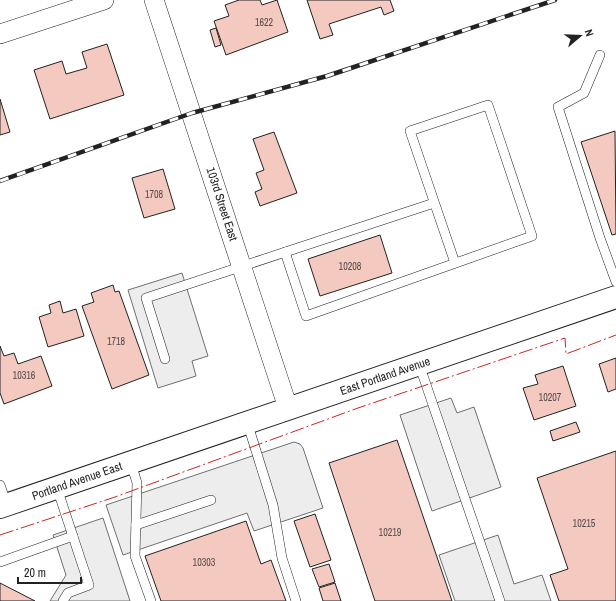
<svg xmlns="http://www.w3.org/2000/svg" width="616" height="601" viewBox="0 0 616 601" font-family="'Archivo Narrow',sans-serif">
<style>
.parking{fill:#ededed;stroke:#6f6f6f}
.building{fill:#f3c9c0;stroke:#222}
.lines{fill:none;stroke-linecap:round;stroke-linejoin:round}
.service-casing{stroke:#222;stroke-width:10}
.minor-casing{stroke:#222;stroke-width:20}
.secondary-casing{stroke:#222;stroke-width:24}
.service{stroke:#fff;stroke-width:9}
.minor{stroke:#fff;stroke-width:19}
.secondary{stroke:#fff;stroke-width:22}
.rail-casing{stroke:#222;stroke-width:4.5}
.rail{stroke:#fff;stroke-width:3;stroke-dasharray:9;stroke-linecap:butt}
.power{stroke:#c62828;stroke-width:1;stroke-dasharray:14 3 2 3;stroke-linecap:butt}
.labels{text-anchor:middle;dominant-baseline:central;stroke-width:3;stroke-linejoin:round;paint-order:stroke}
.number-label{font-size:10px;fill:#564c4a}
.street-label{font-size:12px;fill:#222;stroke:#fff}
</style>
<rect width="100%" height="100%" fill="#fff"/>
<g class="parking">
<path d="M182,273L208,356L192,361L196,376L158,388L128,290Z"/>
<path d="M451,398L457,413L474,407L501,487L432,511L400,415Z"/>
<path d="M294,442L300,444L303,448L323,508L254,531L247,513L123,555L106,505Z"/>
<path d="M103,518L130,601H50L66,575L53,535Z"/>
<path d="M498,535L514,584L542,575L551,601H455L439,555Z"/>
</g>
<g class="building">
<path d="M239,0H260L262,5L277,0L288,32L226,55L214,21L229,16L225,5Z"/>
<path d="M307,0H390L394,11L384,15L381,7L329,24L333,35L320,39Z"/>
<path d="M216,28L221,45L215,47L210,30Z"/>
<path d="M107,44L124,95L50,119L34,70L62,61L66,74L87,68L82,52Z"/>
<path d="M0,99L10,132L0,135Z"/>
<path d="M615,131L616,234L612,235L581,142Z"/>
<path d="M274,132L297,193L260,206L255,192L262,189L256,173L264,170L253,139Z"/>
<path d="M163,169L175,209L144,218L132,178Z"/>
<path d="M380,235L392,273L320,296L308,259Z"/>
<path d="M113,285L115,292L119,291L149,375L112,389L82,306L94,302L91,293Z"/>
<path d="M60,301L63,313L76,309L84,336L48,347L39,317L51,313L49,305Z"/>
<path d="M0,346L4,356L14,353L18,364L41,356L52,386L4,404L0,393Z"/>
<path d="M616,358V389L608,392L599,364Z"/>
<path d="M563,366L576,406L534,420L523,388L538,384L535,375Z"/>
<path d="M576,422L580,432L553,441L550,431Z"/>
<path d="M397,440L452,601H375L329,463Z"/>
<path d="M616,451V601H559L550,575L568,569L537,478Z"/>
<path d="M315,514L331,560L310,567L294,521Z"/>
<path d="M246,521L261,564L271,560L286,601H161L145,556Z"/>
<path d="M329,564L335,582L319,587L312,569Z"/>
<path d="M0,583L35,601H0Z"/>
<path d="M335,583L341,601H323L319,588Z"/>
</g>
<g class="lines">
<defs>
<g id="service">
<path d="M600,55L584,93L558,107L600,238L616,282"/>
<path d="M285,252L306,316L532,236L488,105L410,131L455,263"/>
<path d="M165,359L146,298L434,203"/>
<path d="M419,364L500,601"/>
<path d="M247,422L273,505L282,558L296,601"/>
<path d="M131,463L137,483L135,556L151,601"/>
<path d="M0,485L7,505"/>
<path d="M57,488L89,585L68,593L63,601"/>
<path d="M136,525L211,500"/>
<path d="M0,562L73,536"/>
</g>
<g id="minor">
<path d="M154,0L288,408"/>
<path d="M0,34L104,0"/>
</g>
<path id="secondary" d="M0,507L616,297"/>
</defs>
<use href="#service" class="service-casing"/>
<use href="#minor" class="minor-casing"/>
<use href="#secondary" class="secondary-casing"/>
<use href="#service" class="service"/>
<use href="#minor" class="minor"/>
<use href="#secondary" class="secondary"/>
<defs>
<path id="rail" d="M0,181L192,113L327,76L555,0"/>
</defs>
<use href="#rail" class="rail-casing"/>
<use href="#rail" class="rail"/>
<path class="power" d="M0,535L115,497L358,408L565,338L566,354L616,335"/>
</g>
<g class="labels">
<g class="number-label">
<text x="264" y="22">1622</text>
<text x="154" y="194">1708</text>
<text x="350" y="266">10208</text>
<text x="116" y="341">1718</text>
<text x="24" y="375">10316</text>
<text x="550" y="397">10207</text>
<text x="584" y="523">10215</text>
<text x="390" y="532">10219</text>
<text x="204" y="562">10303</text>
</g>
<g class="street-label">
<text transform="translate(222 204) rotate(72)">103rd Street East</text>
<text transform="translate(385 376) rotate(-19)">East Portland Avenue</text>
<text transform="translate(77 481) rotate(-19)">Portland Avenue East</text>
</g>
</g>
<g transform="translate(580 36) rotate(71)" stroke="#ffffff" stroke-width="3" paint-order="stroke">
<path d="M0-3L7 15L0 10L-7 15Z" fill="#222222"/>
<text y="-6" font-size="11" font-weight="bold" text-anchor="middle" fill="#222222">N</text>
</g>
<path d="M18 577v6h63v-6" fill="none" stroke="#222222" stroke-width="2"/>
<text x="24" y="577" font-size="12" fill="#222222" stroke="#ffffff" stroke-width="3" paint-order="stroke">20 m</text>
</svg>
